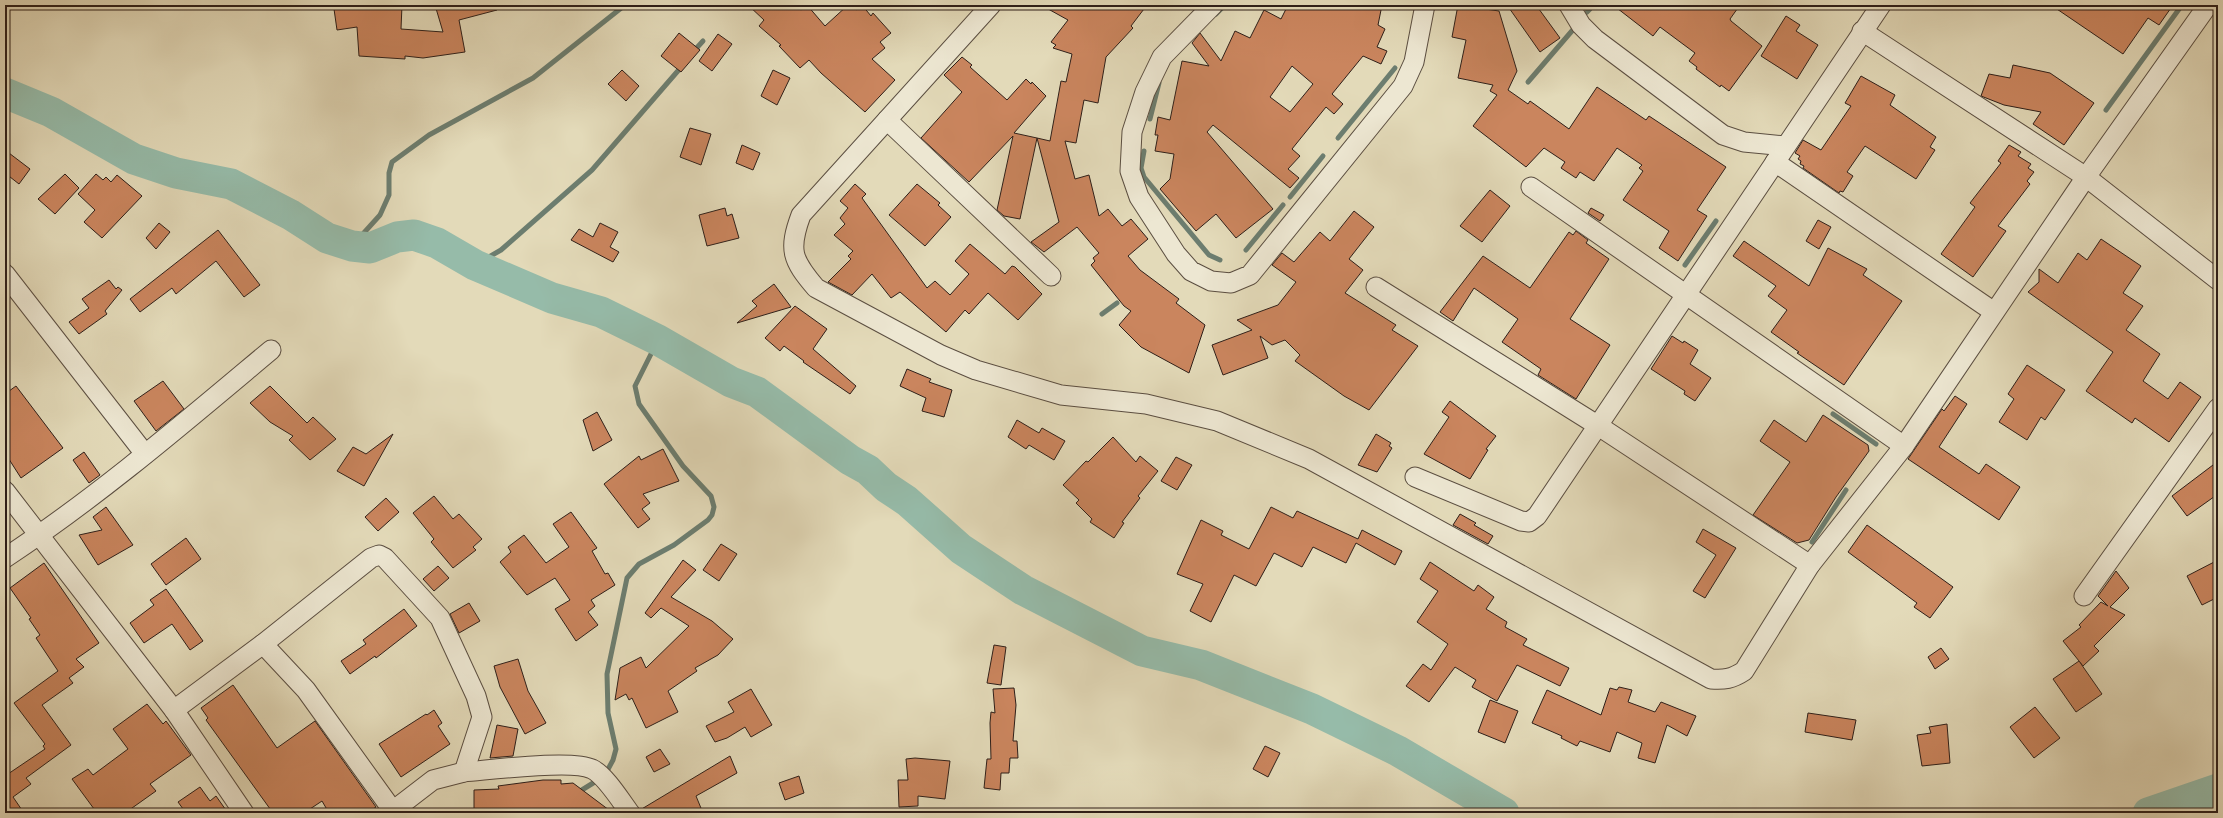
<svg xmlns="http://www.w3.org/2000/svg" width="2223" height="818" viewBox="0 0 2223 818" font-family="'Sorts Mill Goudy',serif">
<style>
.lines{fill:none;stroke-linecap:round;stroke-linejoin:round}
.stream{stroke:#6c7d6f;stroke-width:5}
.river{stroke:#96bba9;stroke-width:31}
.building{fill:#ca855e;stroke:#2e1f19;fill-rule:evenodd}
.minor-casing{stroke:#5b4e41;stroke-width:21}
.minor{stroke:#ede7d2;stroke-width:19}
</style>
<rect width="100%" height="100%" fill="#e3dab9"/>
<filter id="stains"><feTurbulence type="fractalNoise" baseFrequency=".005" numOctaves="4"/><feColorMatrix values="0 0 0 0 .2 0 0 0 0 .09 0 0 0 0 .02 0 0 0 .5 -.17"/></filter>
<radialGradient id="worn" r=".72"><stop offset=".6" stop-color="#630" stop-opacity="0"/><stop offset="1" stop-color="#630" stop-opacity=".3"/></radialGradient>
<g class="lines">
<g class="stream">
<path d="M1587,5L1590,9L1587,12"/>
<path d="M1216,14L1225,5"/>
<path d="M693,52L703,41"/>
<path d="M1528,82L1577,25"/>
<path d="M2106,110L2182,5"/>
<path d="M1150,119L1159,83"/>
<path d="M1338,138L1395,68"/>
<path d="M1144,151L1141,168L1144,177L1209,255L1220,260"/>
<path d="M1290,197L1323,156"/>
<path d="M352,246L380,215L389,195V173L392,162L429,135L533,78L625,5"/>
<path d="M1246,250L1283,205"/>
<path d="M475,265L501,250L592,170L683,65"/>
<path d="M1685,265L1716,221"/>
<path d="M1102,314L1117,303"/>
<path d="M1833,414L1876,444"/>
<path d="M1812,542L1846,490"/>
<path d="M606,773L613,760L616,749L608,713L607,674L627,578L639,564L674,545L708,520L712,515L714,507L711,496L683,466L639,404L635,386L658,340"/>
<path d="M577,793L598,780"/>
</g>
<g class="river">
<path d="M5,93L51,112L134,159L176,173L231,184L291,215L327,238L352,246L370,248L397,237L414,235L437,243L475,265L552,298L601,312L658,340L731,382L757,392L850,460L868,470L886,487L907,501L961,549L1023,590L1142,651L1201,665L1312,709L1398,751L1504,813"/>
<path d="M2148,813L2218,789"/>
</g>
</g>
<g class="building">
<path d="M361,5H402L401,29L443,32L435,5H497V10L459,20L465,52L423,58L405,56V59L359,56L357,27L337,30L334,9Z"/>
<path d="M748,5H795L801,10L807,5L825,26L848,5H851L857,10L862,5L871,16L873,13L891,33L880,42L885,48L872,59L895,80L865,112L821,73L809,60L800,68L779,46L781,45L759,26L764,20Z"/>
<path d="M1041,5H1147L1131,26L1133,28L1106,57L1098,103L1084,100L1076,143L1065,141L1075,179L1089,175L1099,216L1108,209L1122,226L1131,219L1148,239L1128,256L1140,270L1179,299L1176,303L1205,325L1189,373L1141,347L1119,325L1131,311L1124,306L1091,265L1095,261L1093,258L1099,253L1077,227L1044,252L1031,242L1059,222L1037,138L1050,141L1061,81L1066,82L1072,54L1053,48L1056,45L1051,42L1068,20Z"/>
<path d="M1288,5H1382L1378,25L1385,29L1377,47L1387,51L1381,64L1363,56L1332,94L1343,104L1334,114L1326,107L1292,149L1300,156L1288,169L1299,178L1290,188L1213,125L1207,132L1273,209L1236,238L1216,214L1196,231L1160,189L1170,179L1174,154L1155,151L1158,135H1155L1158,117L1170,120L1182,61L1209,66L1192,43L1200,33L1221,61L1235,31L1250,38L1264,10L1281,19ZM1292,66L1313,84L1290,112L1270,97Z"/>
<path d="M1458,5L1499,11L1517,71L1508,90L1528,104L1530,101L1569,129L1597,87L1646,120L1649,116L1726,167L1697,210L1707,216L1678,261L1659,248L1669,231L1623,200L1643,171L1639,168L1642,165L1617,148L1594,181L1580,172L1576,178L1561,168L1565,162L1544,148L1526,167L1473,126L1497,95L1490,91L1493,85L1458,78L1466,40L1452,37Z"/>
<path d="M1507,5H1536L1560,38L1540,52Z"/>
<path d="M1613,5H1740L1730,19L1731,21L1762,46L1729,91L1721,85L1720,87L1696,69L1697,67L1689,61L1695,53L1660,27L1653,36Z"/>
<path d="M2051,5H2173L2159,25L2148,18L2123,54Z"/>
<path d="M1786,16L1800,25L1796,31L1818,45L1797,79L1761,56Z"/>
<path d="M679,33L700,50L681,72L661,56Z"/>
<path d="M718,34L732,44L712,71L699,61Z"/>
<path d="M962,57L972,65L970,67L1007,100L1026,79L1031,84L1032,82L1046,96L1014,133L1037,138L1020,219L1004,216L997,210L1013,136L969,182L921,138L962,92L944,75Z"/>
<path d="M2013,65L2050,73L2094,103L2064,145L2033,124L2041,112L2004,105L1981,96L1989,74L2010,78Z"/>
<path d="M622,70L639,86L626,101L608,84Z"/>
<path d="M773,70L790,78L777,105L761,96Z"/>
<path d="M1861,76L1895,95L1890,105L1936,137L1930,147L1935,150L1916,179L1865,146L1847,172L1853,176L1843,192L1840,191L1839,193L1803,168L1804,166L1800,164L1801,161L1798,159L1800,156L1795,153L1803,140L1821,150L1851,106L1845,103Z"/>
<path d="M690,128L711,134L701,165L680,157Z"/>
<path d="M742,145L760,153L753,170L736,163Z"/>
<path d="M2009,145L2021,152L2018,156L2031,164L2028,168L2034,172L2027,181L2030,184L1998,226L2006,231L1973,277L1941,254L1975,207L1970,203L2001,163L1998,161Z"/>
<path d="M5,150L30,169L19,184L5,173Z"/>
<path d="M65,174L79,188L55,214L38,199Z"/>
<path d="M96,174L103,180L106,177L111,182L117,175L142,196L102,238L84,222L95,210L78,194Z"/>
<path d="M855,184L866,194L862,198L927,288L935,281L950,295L969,274L955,261L970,244L1005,274L1012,266L1015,267L1042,294L1018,320L988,293L969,314L965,310L946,332L900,292L891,298L872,274L852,295L828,282L851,259L848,256L853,251L834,235L845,224L840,218L848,208L840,201Z"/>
<path d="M917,184L940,203L938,205L951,217L925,246L889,215Z"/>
<path d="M1490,190L1510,206L1482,242L1460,226Z"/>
<path d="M725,208L727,216L732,214L739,238L707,246L699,215Z"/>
<path d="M1591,208L1604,215L1600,221L1588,213Z"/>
<path d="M1354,211L1374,227L1349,259L1363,270L1345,293L1396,325L1392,330L1418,346L1369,410L1344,396L1295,361L1300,355L1285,340L1272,345L1260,336L1268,358L1223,375L1212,345L1252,330L1237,320L1278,305L1296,282L1272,265L1282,253L1294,262L1320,232L1330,241Z"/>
<path d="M1818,220L1831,227L1819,249L1806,241Z"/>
<path d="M159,223L170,232L156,249L146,238Z"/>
<path d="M600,223L618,232L610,247L619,252L613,262L571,240L579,229L593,237Z"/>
<path d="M218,230L260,285L244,297L216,261L176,294L172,288L140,312L130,299Z"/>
<path d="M1576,231L1588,240L1586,243L1609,259L1570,319L1610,345L1576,399L1538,375L1541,369L1502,342L1518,319L1474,288L1453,321L1440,312L1483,256L1530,288L1569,232L1573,235Z"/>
<path d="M2101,239L2141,266L2123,293L2143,306L2126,330L2160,354L2143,381L2168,399L2180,382L2201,397L2169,442L2135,418L2132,423L2086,391L2113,352L2028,292L2039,282V269L2058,283L2078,253L2087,260Z"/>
<path d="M1744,241L1809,286L1828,248L1867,269L1863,275L1902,301L1844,385L1797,353L1799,352L1771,332L1787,310L1768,296L1776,286L1733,256Z"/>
<path d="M109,280L116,289L118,287L122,290L105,311L107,314L79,334L69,322L89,308L82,299Z"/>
<path d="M774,284L791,307L737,323L757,306L752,301Z"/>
<path d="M795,306L827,329L813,349L856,386L850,394L803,362L804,361L784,346L780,351L765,338Z"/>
<path d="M1672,336L1683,343L1684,341L1698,350L1690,364L1711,378L1695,401L1684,394L1685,391L1651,369Z"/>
<path d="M2027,365L2065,390L2045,420L2041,417L2027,440L1999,422L2014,399L2008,394Z"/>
<path d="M907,369L931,379L929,382L952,390L944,417L922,411L926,398L900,386Z"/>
<path d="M163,381L184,409L156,431L134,401Z"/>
<path d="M16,386L63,448L21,478L5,453V394Z"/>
<path d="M270,386L307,423L313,417L336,439L310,460L289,440L293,436L270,422L250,403Z"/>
<path d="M1955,396L1967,404L1939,447L1979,474L1986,464L2020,487L1999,520L1908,459L1942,409L1944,411Z"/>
<path d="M1450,401L1496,436L1486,449L1488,450L1470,479L1424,454L1449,417L1442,412Z"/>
<path d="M597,412L612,440L593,451L583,420Z"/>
<path d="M1823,415L1868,445L1869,451L1836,497L1809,540L1797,543L1753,515L1790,462L1760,441L1774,420L1806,442Z"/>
<path d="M1017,420L1039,433L1042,428L1065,441L1054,460L1029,445L1026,449L1008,437Z"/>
<path d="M393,434L364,486L337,471L353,447L366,454Z"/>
<path d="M1376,434L1391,443L1389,446L1392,448L1377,472L1358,465Z"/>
<path d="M1113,437L1136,462L1140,456L1158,471L1138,496L1140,498L1122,522L1124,523L1114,538L1090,522L1092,519L1076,503L1079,500L1063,485L1086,461L1088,462Z"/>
<path d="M663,449L679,481L643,494L650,503L642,509L650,519L638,528L604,484L639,456L641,460Z"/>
<path d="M84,452L100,475L89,483L73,460Z"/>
<path d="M1176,457L1192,465L1177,490L1161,481Z"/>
<path d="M2213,465L2218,474V494L2187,516L2172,496Z"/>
<path d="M434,496L453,519L459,514L482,539L473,547L476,550L453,568L431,542L434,539L413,513Z"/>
<path d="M386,498L399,512L378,531L365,517Z"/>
<path d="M106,507L133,545L98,565L79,535L102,530L93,517Z"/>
<path d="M1271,507L1293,518L1297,511L1358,539L1362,530L1402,551L1395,565L1356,543L1346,563L1313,547L1302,567L1274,553L1256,586L1234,575L1211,622L1190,611L1203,584L1177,574L1201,520L1223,531L1221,535L1249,549Z"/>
<path d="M571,512L597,548L592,551L605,574L608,573L615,585L591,600L595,606L588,612L598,625L576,641L555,609L570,600L555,578L527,595L500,562L511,552L508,547L524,535L546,563L569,547L553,524Z"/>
<path d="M1460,514L1476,523L1474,525L1493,536L1488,544L1453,525Z"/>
<path d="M1867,525L1953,587L1930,618L1914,607L1917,603L1848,552Z"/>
<path d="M1703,529L1736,548L1705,598L1693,591L1716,555L1696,542Z"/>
<path d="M186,538L201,559L166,585L151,564Z"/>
<path d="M721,544L737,554L719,581L703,570Z"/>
<path d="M683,560L696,570L671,597L712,621L733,639L718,655L695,668L697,671L668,691L678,712L646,728L632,698L629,700L626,694L615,700L620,668L641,657L646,668L689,626L661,608L651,618L645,613Z"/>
<path d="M2218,560V597L2202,605L2187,576Z"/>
<path d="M1430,562L1474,591L1478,585L1494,597L1486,609L1507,622L1505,627L1527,639L1523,645L1569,668L1560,686L1517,665L1497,701L1472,687L1476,680L1455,667L1429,702L1406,686L1423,664L1431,670L1448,644L1417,622L1438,591L1420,579Z"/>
<path d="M44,563L99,643L76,659L84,667L69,678L73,683L42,705L71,745L26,778L31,784L13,797L24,813H5V776L45,749L43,746L45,744L14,703L58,671L36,638L40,635L29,619L31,618L10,588Z"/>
<path d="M438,566L449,578L434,591L423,579Z"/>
<path d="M2116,571L2129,588L2110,607L2125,615L2094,646L2099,651L2083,666L2063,641L2081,627L2079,625L2101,602L2108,606L2098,596Z"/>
<path d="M166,589L203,641L190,650L172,624L144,643L130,623L154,605L150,600Z"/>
<path d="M469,603L480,621L459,633L450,614Z"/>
<path d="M404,609L417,626L376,658L375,656L350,674L341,661L366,644L363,640Z"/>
<path d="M994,645L1006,647L1001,685L987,683Z"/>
<path d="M1941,648L1949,659L1935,669L1928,657Z"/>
<path d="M518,659L528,691L546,723L525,734L500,687L494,666Z"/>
<path d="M2079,661L2102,694L2076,712L2053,679Z"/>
<path d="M233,685L277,748L315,721L376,807L367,813H329L322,801L304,813H273L206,720L208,718L201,708Z"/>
<path d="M1619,687L1632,690L1628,702L1655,712L1661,702L1696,716L1687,736L1667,725L1655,763L1638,758L1642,743L1617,732L1610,752L1580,741L1577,746L1561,738L1562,736L1532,723L1547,690L1601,715L1610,688L1617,690Z"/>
<path d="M1014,688L1016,705L1013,741H1017L1018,758H1010L1009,773H1001L1000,790L984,788L987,759H991L990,723L991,712L995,713L993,689Z"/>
<path d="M751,689L772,725L751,737L745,727L727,738L715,742L706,726L734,712L728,702Z"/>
<path d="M1490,700L1518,711L1505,743L1478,732Z"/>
<path d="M147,704L163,724L166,721L191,755L150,784L156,791L125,813H97L72,779L88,769L93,775L128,749L113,729Z"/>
<path d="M2035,707L2060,738L2034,758L2010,727Z"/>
<path d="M434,710L442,723L438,726L450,744L401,777L379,744L426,714L427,715Z"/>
<path d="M1808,713L1856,720L1852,740L1805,732Z"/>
<path d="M1947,724L1950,763L1922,766L1917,735L1931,733L1929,727Z"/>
<path d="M497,725L518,729L513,756L490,758Z"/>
<path d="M1265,746L1280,753L1268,777L1253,769Z"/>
<path d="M660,749L670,764L654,772L646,757Z"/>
<path d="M730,756L737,773L696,796L703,813H641L640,810Z"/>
<path d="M915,758L950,761L945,799L918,796V806L899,807L898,780H908L906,759Z"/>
<path d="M799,776L804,793L785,800L779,783Z"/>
<path d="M543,780H561V784L573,783L613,813H474V790L499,789L498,786Z"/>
<path d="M200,787L210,801L216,796L228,813H186L178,802Z"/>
</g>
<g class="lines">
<defs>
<g id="minor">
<path d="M991,5L801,215C788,250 792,260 816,288L941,355L976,370L1061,395L1146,404L1217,421L1309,459L1711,679C1724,680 1732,679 1744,671L1810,565L1904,446L2086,177L2208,5"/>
<path d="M1213,5L1162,57L1145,92L1132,132L1130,171L1139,197L1176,254L1191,271L1211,281L1231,283L1250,275L1403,86L1414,62L1425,5"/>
<path d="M1569,5L1581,25L1595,39L1723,135L1744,142L1785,146"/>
<path d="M1862,31L2086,177L2218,280"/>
<path d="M887,120L1051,276"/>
<path d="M1775,162L1994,312"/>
<path d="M1531,187L1904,446"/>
<path d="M5,274L145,454"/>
<path d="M1376,287L1597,425L1810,565"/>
<path d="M1415,477L1521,521L1529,522L1537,516L1881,5"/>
<path d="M5,491L174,710L244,813"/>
<path d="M5,558C99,496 185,422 271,350"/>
<path d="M2084,596L2218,408"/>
<path d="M263,644L306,690L393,811"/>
<path d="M174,710L263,644L371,558L379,555L385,558L440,618L476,696L482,717L464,772"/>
<path d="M390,813L433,780L464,772C490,770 572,759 592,769C605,775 621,801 630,813"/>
</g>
</defs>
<use href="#minor" class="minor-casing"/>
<use href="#minor" class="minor"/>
</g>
<rect width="2223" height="818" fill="none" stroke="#e3dab9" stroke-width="20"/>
<rect x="6" y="6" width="2211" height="806" fill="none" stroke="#2e1f19" stroke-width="2"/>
<rect x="10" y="10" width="2203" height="798" fill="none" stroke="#2e1f19"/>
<rect width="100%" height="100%" filter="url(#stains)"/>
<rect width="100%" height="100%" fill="url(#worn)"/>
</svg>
